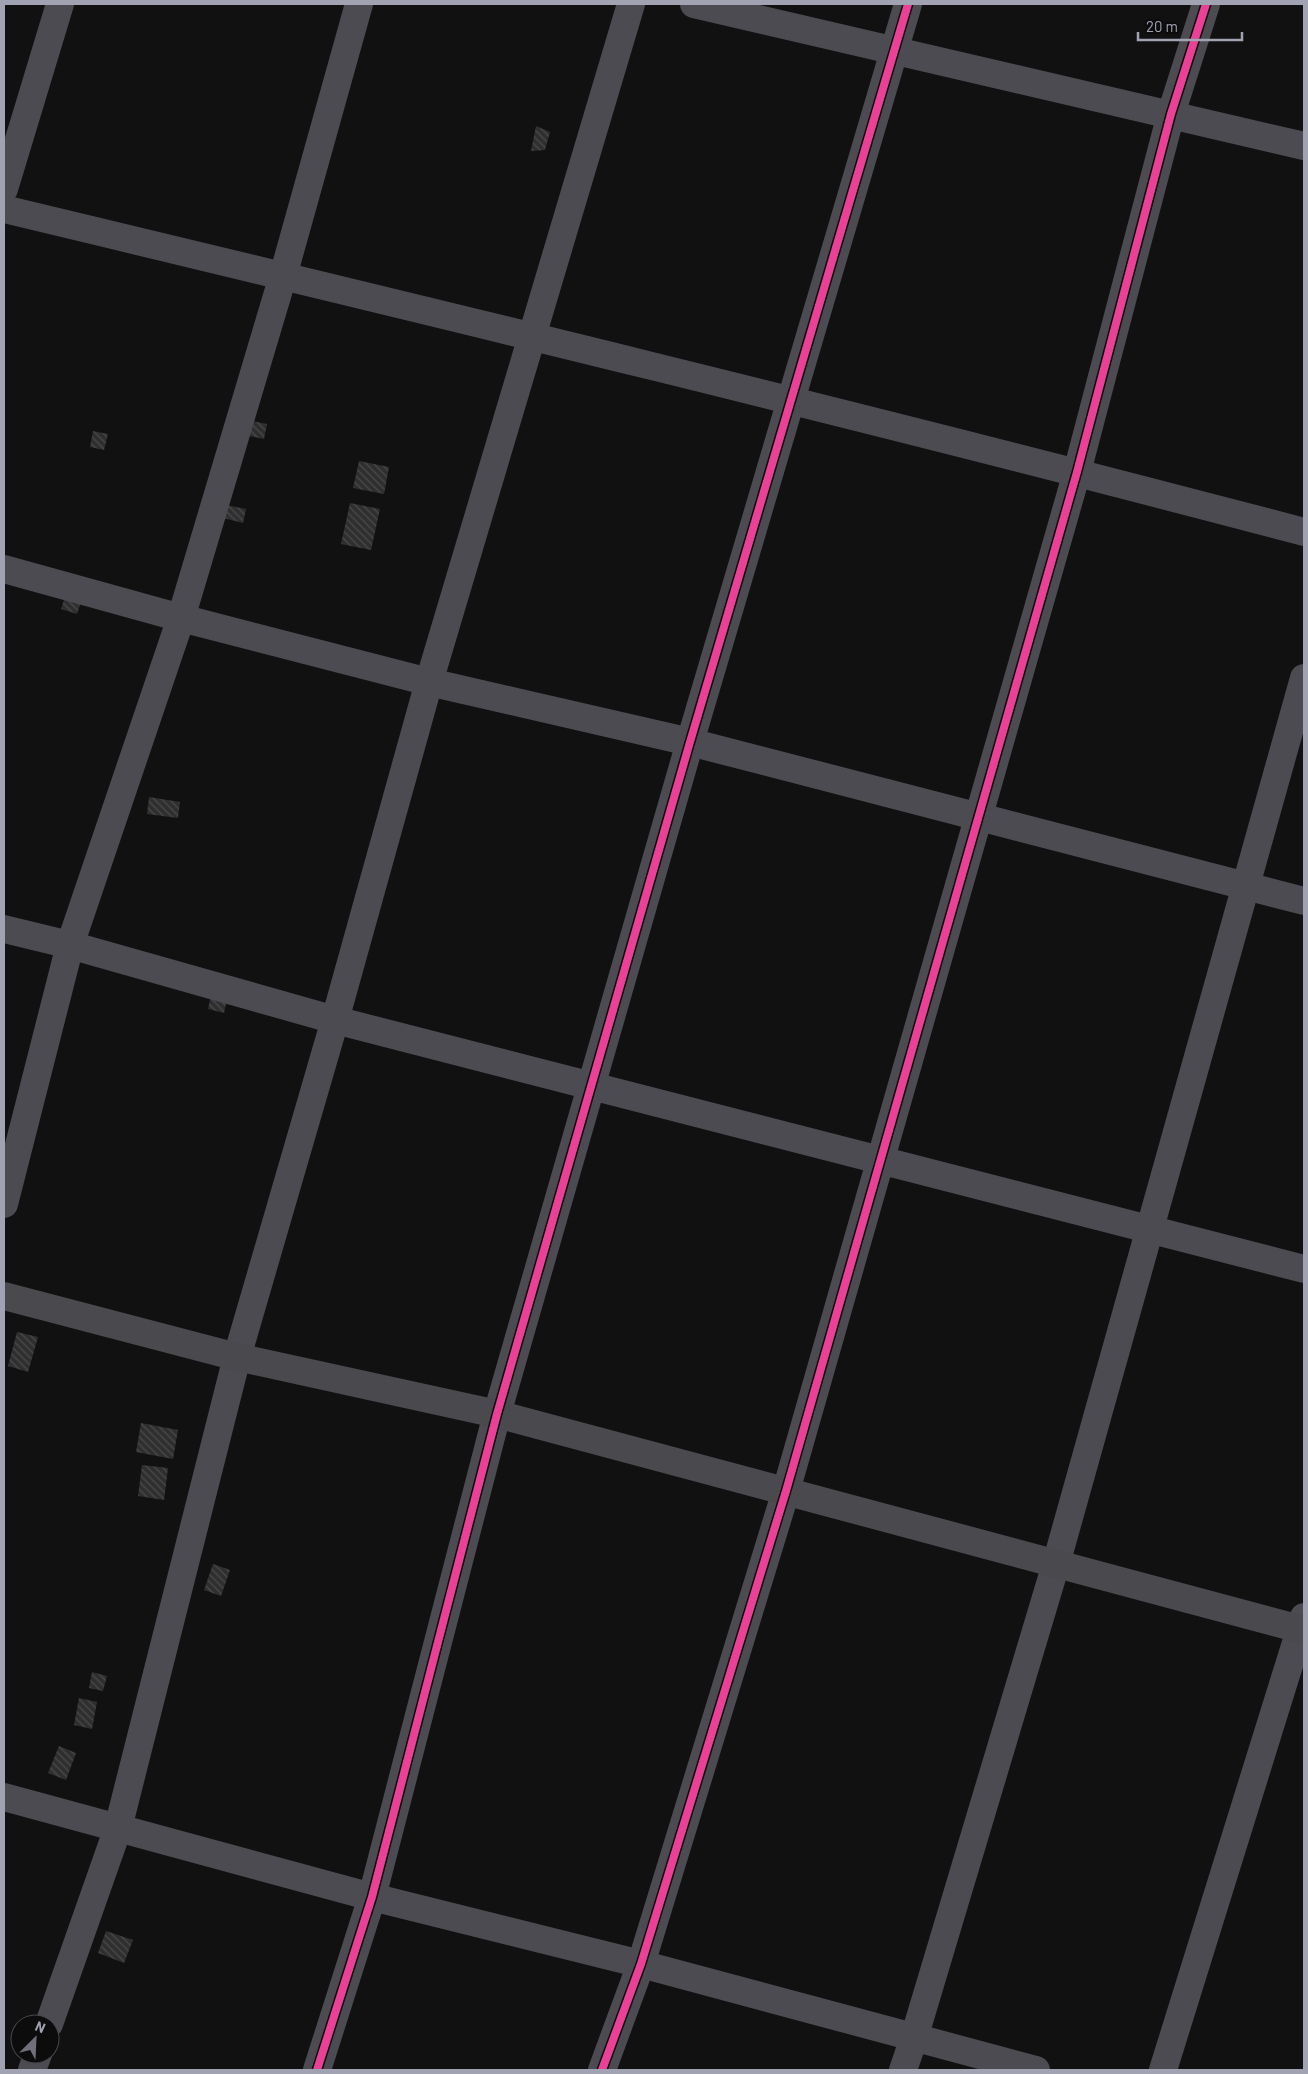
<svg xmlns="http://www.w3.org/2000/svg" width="1308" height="2074" viewBox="0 0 1308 2074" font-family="Barlow,sans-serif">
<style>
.building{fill:url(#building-back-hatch)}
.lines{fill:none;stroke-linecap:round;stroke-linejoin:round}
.street{stroke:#4b4b51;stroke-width:28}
.secondary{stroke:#49494e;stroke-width:28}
.cycleway-casing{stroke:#0c0c0d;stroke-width:11}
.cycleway{stroke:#ea4096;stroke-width:8}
</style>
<defs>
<pattern id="building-back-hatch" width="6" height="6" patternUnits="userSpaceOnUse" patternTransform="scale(1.25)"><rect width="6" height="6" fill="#2f2f30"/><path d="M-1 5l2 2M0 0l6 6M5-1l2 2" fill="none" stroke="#4a4a4c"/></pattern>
</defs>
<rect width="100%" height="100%" fill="#111"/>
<g class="building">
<path d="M536,126L550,132L545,150L531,151Z"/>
<path d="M242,419L267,424L264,439L239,434Z"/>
<path d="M93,431L108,434L104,450L90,447Z"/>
<path d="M359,461L389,467L384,494L353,488Z"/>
<path d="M350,503L380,509L371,550L341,544Z"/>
<path d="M226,505L246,509L243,523L223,518Z"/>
<path d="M66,594L82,599L77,614L61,609Z"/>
<path d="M149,797L180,802L178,818L147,814Z"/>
<path d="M212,991L228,995L224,1013L208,1009Z"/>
<path d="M17,1332L38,1337L28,1372L8,1366Z"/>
<path d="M141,1423L178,1430L173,1459L136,1452Z"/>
<path d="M142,1465L168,1468L164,1500L138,1496Z"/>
<path d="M213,1564L230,1570L221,1596L204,1590Z"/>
<path d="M92,1672L107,1676L103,1691L89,1688Z"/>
<path d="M79,1698L97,1702L92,1729L74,1725Z"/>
<path d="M59,1746L76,1753L66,1780L48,1773Z"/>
<path d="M106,1931L133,1940L124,1963L98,1953Z"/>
</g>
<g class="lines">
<g class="street">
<path d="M694,4L1304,146"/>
<path d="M4,189L60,4"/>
<path d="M4,209C438,313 872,418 1304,532"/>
<path d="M4,569L181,618L429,682L690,742L1304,901"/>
<path d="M4,929L70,945L335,1020L1304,1269"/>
<path d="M4,1204L70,945L181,618L283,276L359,4"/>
<path d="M4,1797L372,1897L641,1964L1036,2070"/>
<path d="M49,2024L118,1828L237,1357L335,1020L429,682L631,4"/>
<path d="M32,2070L38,2054"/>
<path d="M317,2070L372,1897L497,1414L690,742L908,4"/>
<path d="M602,2070L641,1964L786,1491L1077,472L1171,114L1206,4"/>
<path d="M903,2070L914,2038L1056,1564L1304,678"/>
<path d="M1163,2070L1304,1617"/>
</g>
<path class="secondary" d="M4,1296L237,1357L497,1414L1304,1630"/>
<defs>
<g id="cycleway">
<path d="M317,2070L372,1897L497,1414L690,742L908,4"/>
<path d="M602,2070L641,1964L786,1491L1077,472L1171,114L1206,4"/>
</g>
</defs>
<use href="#cycleway" class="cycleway-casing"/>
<use href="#cycleway" class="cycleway"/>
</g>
<rect width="1308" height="2074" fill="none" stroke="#a1a3b3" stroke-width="10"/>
<g transform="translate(35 2039) rotate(24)"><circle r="24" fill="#0c0c0d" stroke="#48484f"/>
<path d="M0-4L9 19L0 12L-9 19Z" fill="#6f707a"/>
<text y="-8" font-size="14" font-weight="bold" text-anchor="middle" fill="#a1a3b3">N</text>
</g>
<path d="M1138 32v8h104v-8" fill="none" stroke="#a1a3b3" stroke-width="2.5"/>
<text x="1146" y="32" font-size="15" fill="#a1a3b3" stroke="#0c0c0d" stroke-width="4" paint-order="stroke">20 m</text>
</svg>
